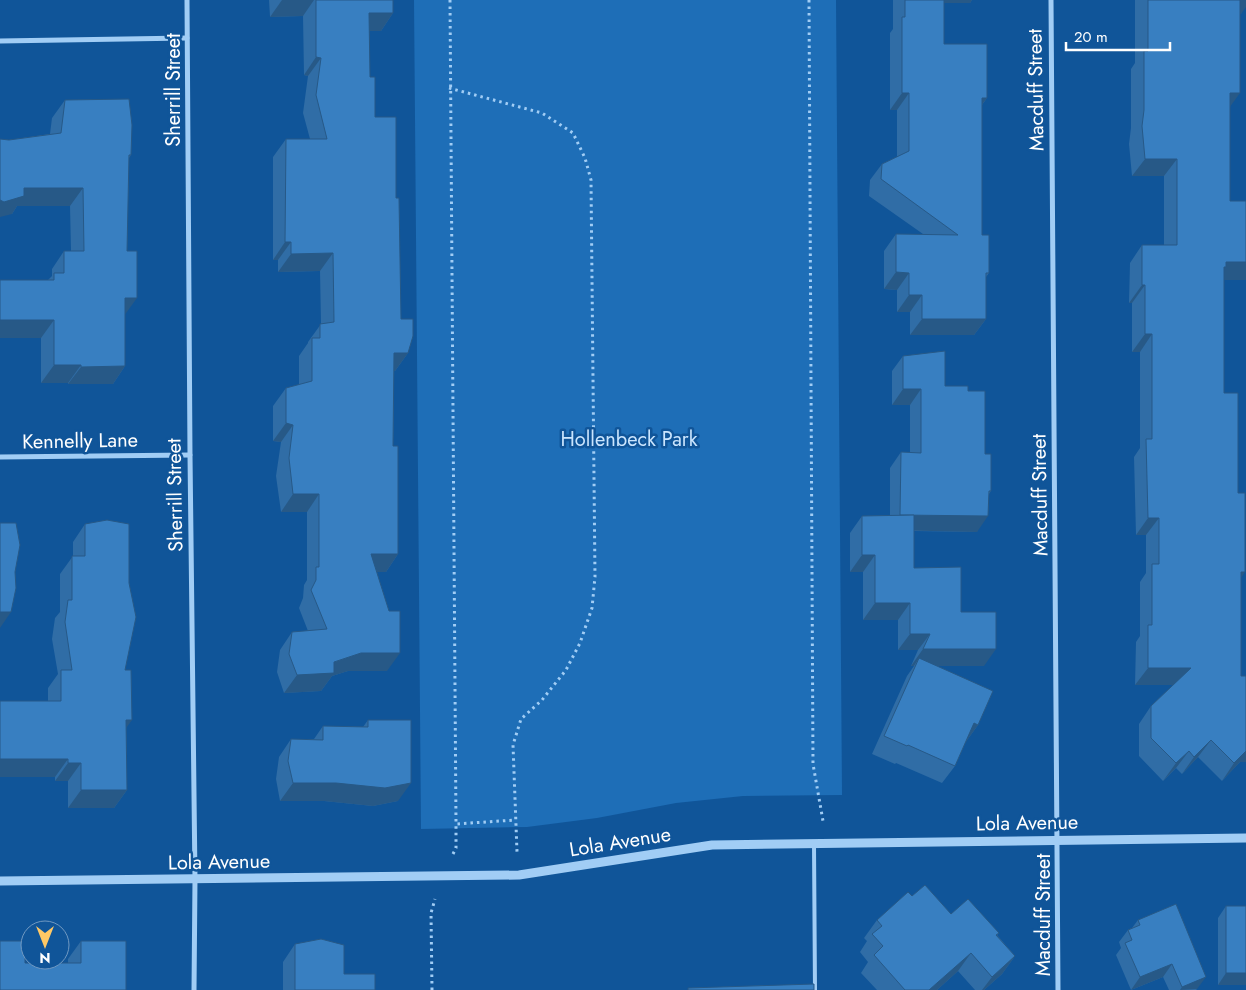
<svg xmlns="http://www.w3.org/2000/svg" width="1246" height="990" viewBox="0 0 1246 990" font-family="Jost,sans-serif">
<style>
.green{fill:#1e6eb7}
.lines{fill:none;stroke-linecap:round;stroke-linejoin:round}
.path{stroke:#a1cdf5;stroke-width:3;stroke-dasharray:2.5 4;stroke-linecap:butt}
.service{stroke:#a1cdf5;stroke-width:4}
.minor{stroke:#a1cdf5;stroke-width:5}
.tertiary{stroke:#a1cdf5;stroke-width:9}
.wall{fill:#306da6}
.shaded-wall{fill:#275987}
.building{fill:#387fc1;stroke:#275987}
.labels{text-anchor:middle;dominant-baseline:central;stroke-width:5;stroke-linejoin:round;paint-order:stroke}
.street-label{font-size:20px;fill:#fff;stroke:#105599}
.park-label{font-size:20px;fill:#cae5fe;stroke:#105599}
</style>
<rect width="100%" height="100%" fill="#105599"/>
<path class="green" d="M414,0H836L842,795L743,796L676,803L597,818L527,827L421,829Z"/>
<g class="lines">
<g class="path">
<path d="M450,0L456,824L515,820"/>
<path d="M809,0L813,764L823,821"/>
<path d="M449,88L542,113L573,133L585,158L591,180L595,577L592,608L580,643L566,670L542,700L521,719L513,745L517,852"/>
<path d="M453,854L456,848V824"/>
<path d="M432,990L431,913L435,899"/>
</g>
<path class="service" d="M814,845L815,990"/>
<g class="minor">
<path d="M187,0L190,455L195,879L194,990"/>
<path d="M1051,0L1058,990"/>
<path d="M0,41L187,38"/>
<path d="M0,457L190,455"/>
</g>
<path class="tertiary" d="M0,881L519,875L712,845L1246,838"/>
</g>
<g class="wall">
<path d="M269,0H393V13L381,31H369L370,77L375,117L396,198L401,319L408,353L395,371H394L393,446L398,554L386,572H377L387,671H348L332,676L321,691L284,693L277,672L280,650L292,632L308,631L299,608L303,598L304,585L307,580V512H281L276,476L281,442L273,441V406L286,388L299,385V356L308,343V342L321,324L320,271L278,272V260H273V157L286,139H310L303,113L308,76L304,75L303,16L270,17Z"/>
<path d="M893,0H972L970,3H944V44L987,98L982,105V235L989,273L986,277V319L974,335H910V312H897V290L884,289V251L896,234H923L869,196L870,180L882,164L897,157V110H890V33L893,29Z"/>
<path d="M1135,0H1246L1241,14H1240L1230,108V201L1246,280H1224V393L1238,493L1241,578V676L1246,762H1240L1222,781L1198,757L1182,774L1176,768L1163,781L1139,756V724L1151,706L1173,685H1135L1136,642L1140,636V582L1146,573V535H1136L1134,457L1140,448V352H1132V303H1129L1130,263L1142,245H1164V176H1132L1129,144L1131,128V69L1135,63Z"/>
<path d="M65,100L131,155L129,158L125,314V366L113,384H68V383H41V338H0L48,280L52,276V269L64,251H71L70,206H17L12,214L9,140L50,134L52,118Z"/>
<path d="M903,356L945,386L968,391L985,454L991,491L989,494L977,532L914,531V568L961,612L984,666H938L978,725L965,743L955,766L942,783L896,763L895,764L872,754L907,676L914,666H911L918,650H898V620H863V572H850V533L862,516H890V468L901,452H910V405H892V371Z"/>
<path d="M85,524L125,670L127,790L114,808H68V781H55V777H0L48,701V688L58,674L52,639L55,618L60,612V574L73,556V542Z"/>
<path d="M368,720L398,801L373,806L324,801H280L276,779L279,757L291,739H314L323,726L363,727Z"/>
<path d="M912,896L951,914L999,933L997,935L1015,956L1002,974L984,990H975L958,971L937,990H877L861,973L868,962L860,952L867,941L864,938L877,920Z"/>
<path d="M1226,906L1246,985H1218V918Z"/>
<path d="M1138,920L1197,989L1196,990H1169L1163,977L1131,990L1116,955L1121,948L1119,942L1128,930L1132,928Z"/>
<path d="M81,941L126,990L25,963H68V959Z"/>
<path d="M295,944L344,974L375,990H283V962Z"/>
</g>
<g class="shaded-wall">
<path d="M282,0H314L303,16L270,17Z"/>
<path d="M935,0H972L970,3H932Z"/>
<path d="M1237,0H1246V7L1241,14H1227Z"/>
<path d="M369,13H393L381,31H357Z"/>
<path d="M316,57L321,58L308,76L304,75Z"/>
<path d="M902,93H909L897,110H890Z"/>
<path d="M1230,93H1240L1227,111Z"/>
<path d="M982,98H987L975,114Z"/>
<path d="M1145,159H1177L1164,176H1132Z"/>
<path d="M24,188H83L70,206H17L12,214L0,217V200Z"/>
<path d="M285,242H291L278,260H273Z"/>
<path d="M333,253L320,271L278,272L291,254Z"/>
<path d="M1226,262H1246V280H1217Z"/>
<path d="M896,272L909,273L897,290L884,289Z"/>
<path d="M1142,285H1145L1132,303H1129Z"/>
<path d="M909,295H922L910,312H897Z"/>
<path d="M125,298H137L124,316Z"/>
<path d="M922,319H986L974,335H910Z"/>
<path d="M0,320H54L41,338H0Z"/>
<path d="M1145,334H1152L1140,352H1132Z"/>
<path d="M394,353H408L395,371H381Z"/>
<path d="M54,365H81L68,383H41Z"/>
<path d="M125,366L113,384H68L81,367Z"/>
<path d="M903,389H921L910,405H892Z"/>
<path d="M286,423L293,425L281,442L273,441Z"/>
<path d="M293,494H319L307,512H281Z"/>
<path d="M900,515L988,516L977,532L889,530Z"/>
<path d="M1148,518H1159L1146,535H1136Z"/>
<path d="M371,554H398L386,572H359Z"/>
<path d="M862,555H875L863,572H850Z"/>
<path d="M1241,572H1245L1233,590Z"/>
<path d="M875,603H910L898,620H863Z"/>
<path d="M0,612H11L0,628Z"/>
<path d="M910,634H930L918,650H898Z"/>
<path d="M923,649H996L984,666H916L919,658L914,666H911Z"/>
<path d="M361,653H400L387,671H348L332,676L321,691L284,693L297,675Z"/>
<path d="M1148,668H1191L1178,685H1135Z"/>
<path d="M126,720H132L119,738Z"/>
<path d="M974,723L978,725L965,743L961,741Z"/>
<path d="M1211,740L1198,757L1182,774L1194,757Z"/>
<path d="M1189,751L1176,768L1163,781L1176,763Z"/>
<path d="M1246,751V762H1240L1222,781L1234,763Z"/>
<path d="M0,759H68L55,777H0Z"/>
<path d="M68,763H81L68,781H55Z"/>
<path d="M293,783H411L398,801L373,806L324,801H280Z"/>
<path d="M81,790H127L114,808H68Z"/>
<path d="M971,953L958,971L937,990H929Z"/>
<path d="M1015,956L1002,974L984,990H982L992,977Z"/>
<path d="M1172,964L1163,977L1131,990L1140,977Z"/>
<path d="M1226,973H1246V985H1218Z"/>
<path d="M1206,977L1197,989L1180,990L1182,987Z"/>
</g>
<g class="building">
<path d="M316,0H393V13H369L370,77H375V117H396V198H399L401,319H413V336L408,353H394L393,446H398V554H371L389,611H400V653H361L334,662V673L297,675L289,654L292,632L327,629L311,590L316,580V567H319V494H293L289,458L293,425L286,423V388L312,381V338H320V324L334,322L333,253L291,254V242H285L286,139H327L316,95L321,58L316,57Z"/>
<path d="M905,0H944V44H987V98H982V235H989V273H986V319H922V295H909V273L896,272V234L958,235L881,179L882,164L909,151V93H902V17H905Z"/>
<path d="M1148,0H1240V93H1230V201H1246V262H1226V267H1224V393H1238V493H1245V572H1241V676H1246V751L1234,763L1211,740L1194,757L1189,751L1176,763L1151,738V706L1191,668H1148V625H1152V564H1159V518H1148L1146,439H1152V334H1145V285H1142V245H1177V159H1145L1142,126L1144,110V51H1148Z"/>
<path d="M129,99L132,125L131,155H129L127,251H137V298H125V366L81,367V365H54V320H0V280H54V273H64V251H84L83,188H24V196L4,202L0,200V139L9,140L61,133L65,100Z"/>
<path d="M945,351V386H968V391H985V454H991V491H989L988,516L900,515L901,452L921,453V389H903V356Z"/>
<path d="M914,515V568L961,567V612H996V649H923L930,634H910V603H875V555H862V516Z"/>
<path d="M107,520L129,524V583L136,617L125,670H131L132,720H126L127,790H81V763H68V759H0V701H61V670H72L65,622L68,600H72V556H85V524Z"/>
<path d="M0,523H16L20,545L15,572L16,588L11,612H0Z"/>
<path d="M919,658L993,691L978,725L974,723L955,766L908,745L907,746L884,736Z"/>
<path d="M368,720H411V783L385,788L336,783H293L288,761L291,739L323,740V726L368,727Z"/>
<path d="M925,885L951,914L968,899L999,933L996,935L1015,956L992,977L971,953L929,990H905L874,955L883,946L872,934L882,926L877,920L908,892L912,896Z"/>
<path d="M1176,904L1206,977L1182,987L1172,964L1140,977L1125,943L1132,940L1128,930L1140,925L1138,920Z"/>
<rect x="1226" y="906" width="20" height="67"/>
<path d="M321,939L344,945V974H375V990H295V944Z"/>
<path d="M0,941H25V963H81V941H126V990H0Z"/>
<path d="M814,984V990H688V988Z"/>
</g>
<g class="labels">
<g class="street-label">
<text transform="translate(173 90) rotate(-90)">Sherrill Street</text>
<text transform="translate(1036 90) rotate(-91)">Macduff Street</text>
<text transform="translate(80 441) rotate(-1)">Kennelly Lane</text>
<text transform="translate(175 495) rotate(-91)">Sherrill Street</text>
<text transform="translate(1040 495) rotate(-91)">Macduff Street</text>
<text transform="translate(1027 823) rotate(-1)">Lola Avenue</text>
<text transform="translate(620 842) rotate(-9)">Lola Avenue</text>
<text transform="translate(219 862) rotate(-1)">Lola Avenue</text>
<text transform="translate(1043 915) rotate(-90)">Macduff Street</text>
</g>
<g class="park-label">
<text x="629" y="439">Hollenbeck Park</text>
</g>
</g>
<g transform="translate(45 945) rotate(180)"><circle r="24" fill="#105599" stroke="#7099c2"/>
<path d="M0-4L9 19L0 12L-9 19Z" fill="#ffc865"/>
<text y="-8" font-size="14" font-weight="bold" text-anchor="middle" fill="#ffffff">N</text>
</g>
<path d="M1066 42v8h104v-8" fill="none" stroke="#ffffff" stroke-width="2.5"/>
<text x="1074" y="42" font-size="15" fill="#ffffff" stroke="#105599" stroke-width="4" paint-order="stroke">20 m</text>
</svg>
